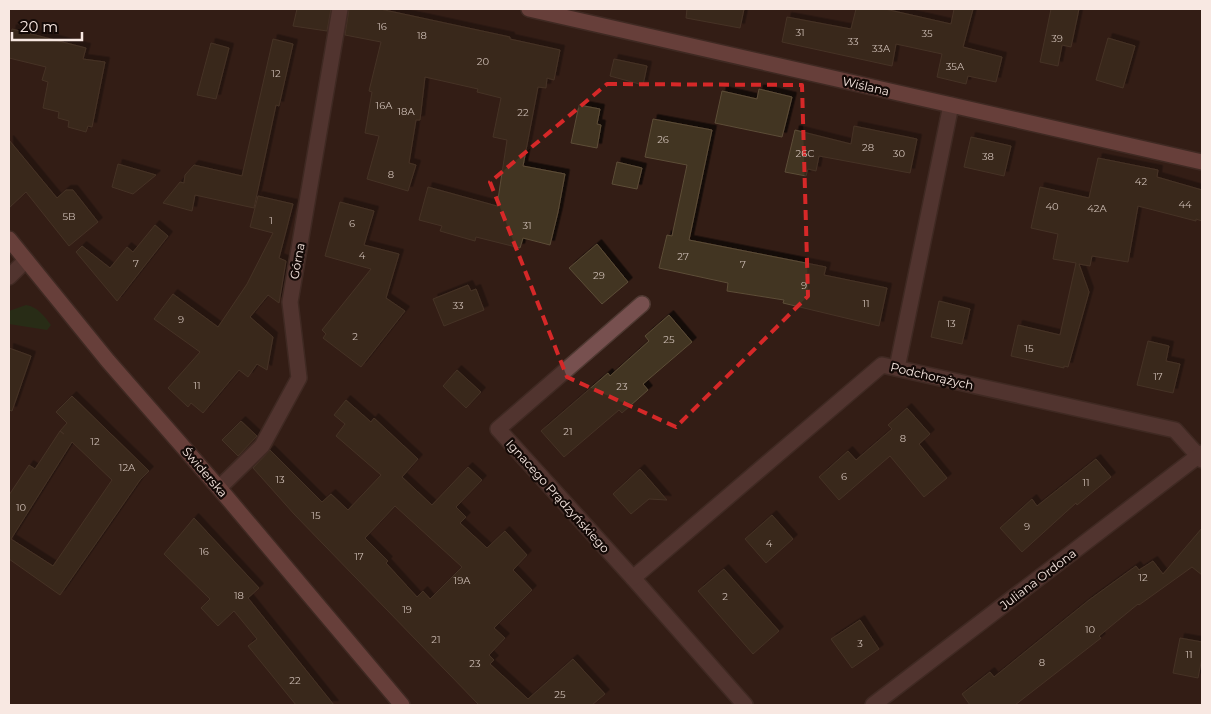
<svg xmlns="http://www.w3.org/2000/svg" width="1211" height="714" viewBox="0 0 1211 714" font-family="Montserrat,sans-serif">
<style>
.green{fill:#1b3f18}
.building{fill:#433420;stroke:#5c4d38;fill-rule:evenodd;filter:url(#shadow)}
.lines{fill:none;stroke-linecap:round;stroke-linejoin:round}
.street-casing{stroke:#4f3932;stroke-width:18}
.secondary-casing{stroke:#4f3932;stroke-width:18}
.street{stroke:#77504f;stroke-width:15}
.secondary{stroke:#a76867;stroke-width:15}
.marked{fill:none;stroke:#d62828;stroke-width:4;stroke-dasharray:10 6;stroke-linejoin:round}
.labels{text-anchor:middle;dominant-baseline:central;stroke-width:4.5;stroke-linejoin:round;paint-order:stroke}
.number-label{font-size:10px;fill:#cbbbb2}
.street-label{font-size:12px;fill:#f8e8e2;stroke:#140a07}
</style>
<defs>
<filter id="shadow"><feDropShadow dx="4.5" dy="-4.5" stdDeviation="0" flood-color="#0009"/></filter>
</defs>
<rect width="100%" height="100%" fill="#331d15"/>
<path class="green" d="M26,305C38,307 44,316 51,325L47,330L9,324V311Z"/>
<g class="building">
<path d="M297,9H331L327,31L293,26Z"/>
<path d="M349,9H380L510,37V39L560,50L554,80L547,78L546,88L538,87L523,166L565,174L558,212L550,245L523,238L520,248L476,237L475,241L440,231L442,226L419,220L428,187L497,206L507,140L493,137L501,98L477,92L478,89L425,77L420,120H416L409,163L416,165L408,191L367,179L379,136L365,133L372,92L369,91L381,42L345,35Z"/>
<path d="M687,9H744L740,28L686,18Z"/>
<path d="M856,9H885L951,24L954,9H973L963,47L1002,57L996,82L968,76L966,84L937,77L942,54L896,44L892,66L782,42L787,17L851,29Z"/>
<path d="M1051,9H1079L1071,47L1062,45L1058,66L1040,62Z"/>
<path d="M12,29L86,48L83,59L105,62L92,127L88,126L86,132L68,127L69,121L58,118L59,112L43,108L48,82L42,80L46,67L9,58V43Z"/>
<path d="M1108,38L1135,46L1123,88L1096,80Z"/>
<path d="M273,39L293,44L279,106L276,105L254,208L195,195L192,211L163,203L180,182L184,183L185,175L194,165L242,176Z"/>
<path d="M211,43L229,48L216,99L197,95Z"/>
<path d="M614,59L647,66L643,85L610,76Z"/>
<path d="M759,89L792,97L782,137L715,123L722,91L757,99Z"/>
<path d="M579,105L600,109L597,124L601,125L597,148L571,143Z"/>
<path d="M653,119L712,130L689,240L826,267L824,275L887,288L879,326L783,303L784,300L727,291L728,283L659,268L667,235L672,236L687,165L645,157Z"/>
<path d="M854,126L917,139L910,173L819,156L816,171L808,169L806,176L785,172L795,130L851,144Z"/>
<path d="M971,137L1011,146L1004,176L964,167Z"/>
<path d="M9,140L57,198L66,190H73L98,222L69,246L26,192L9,208Z"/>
<path d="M1098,158L1158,170L1157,177L1202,190V221L1196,219V221L1138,206L1128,262L1092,256L1090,266L1079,264L1089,292L1068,367L1064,366V368L1011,356L1018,325L1060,335L1076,263L1053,259L1058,234L1031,228L1040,187L1089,198Z"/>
<path d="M617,162L642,168L637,189L612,184Z"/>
<path d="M118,164L156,175L133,194L112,187Z"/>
<path d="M258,196L293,204L279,258L286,261L279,303L268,295L250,317L273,337L267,370L257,364L248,377L239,370L203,413L191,403L188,407L168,388L200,352L154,319L173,294L218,327L247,284L273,233L250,227Z"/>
<path d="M340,202L374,211L364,245L399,254L386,298L405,311L361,367L323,338L326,334L322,330L371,269L325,256Z"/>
<path d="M155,225L168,236L117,301L76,252L82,246L110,268L127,247L133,252Z"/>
<path d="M597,244L628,282L602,304L569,268Z"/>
<path d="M468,285L471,291L476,289L484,310L444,326L433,299Z"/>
<path d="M939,301L970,309L962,344L931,337Z"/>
<path d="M669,315L692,342L643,384L648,390L622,413L619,410L564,457L541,431L608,373L610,376L649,341L645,336Z"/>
<path d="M1148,341L1169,346L1166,361L1180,364L1173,393L1137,385Z"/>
<path d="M9,348L31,356L12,411L9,410Z"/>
<path d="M457,370L481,392L466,408L443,386Z"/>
<path d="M72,396L149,471L140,480L60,595L9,559V495L29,465L35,469L60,431L64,434L60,431L67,423L56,412ZM72,442L112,480L53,566L11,539Z"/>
<path d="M346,400L371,422L374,418L418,459L402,477L432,505L468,467L482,480L456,507L466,517L460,523L487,548L505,531L527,555L513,570L532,590L494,628L505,638L489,655L494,660L490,664L528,699L573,659L605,694L592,705H479L294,514L253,468L270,450L322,502L331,494L348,510L381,475L336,436L345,424L334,415ZM395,506L462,567L430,599L423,591L417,597L386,563L388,561L365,538Z"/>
<path d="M907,408L930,434L919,444L947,478L924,497L890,456L839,500L819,477L848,451L856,460L892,429L888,425Z"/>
<path d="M241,421L257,436L238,456L222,440Z"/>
<path d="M1096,459L1111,477L1077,505L1076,503L1022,552L1000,528L1032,499L1037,506Z"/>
<path d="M640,469L667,500L649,499L631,514L613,494Z"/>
<path d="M772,515L793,539L766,563L745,539Z"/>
<path d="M194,518L259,588L248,598L334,705H296L248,646L257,639L234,611L218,626L201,608L210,599L164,554Z"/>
<path d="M1202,528V575L1192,567L1139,605L1138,604L1099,636L1101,638L1015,705H970L962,694L990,672L994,677L1089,600L1136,566L1139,570L1153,561L1163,574Z"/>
<path d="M724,569L779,631L753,654L698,591Z"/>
<path d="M860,620L879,649L852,668L831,639Z"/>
<path d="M1180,638L1202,642V658L1198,678L1173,673Z"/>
</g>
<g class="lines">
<defs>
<g id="street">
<path d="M9,277L26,260"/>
<path d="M642,304L498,429L633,578L745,705"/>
<path d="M897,368L951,105"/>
<path d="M219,488L262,446L299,378L290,302L340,9"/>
<path d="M633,578L882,365L1175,430L1202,460"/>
<path d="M873,705L1202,453"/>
</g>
<g id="secondary">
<path d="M529,9L1202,162"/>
<path d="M9,239L108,361L219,488L402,705"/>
</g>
</defs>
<use href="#street" class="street-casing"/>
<use href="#secondary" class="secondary-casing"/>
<use href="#street" class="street"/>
<use href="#secondary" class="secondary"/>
</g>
<path d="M0 0H1211V714H0ZM607,84L802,85L808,296L676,427L567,377L490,182Z" fill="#331d15" fill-opacity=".55" fill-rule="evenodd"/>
<path class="marked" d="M607,84L802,85L808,296L676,427L567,377L490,182Z"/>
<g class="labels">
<g class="number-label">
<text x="382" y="26">16</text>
<text x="800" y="32">31</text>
<text x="927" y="33">35</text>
<text x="422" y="35">18</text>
<text x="1057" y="38">39</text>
<text x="853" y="41">33</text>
<text x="881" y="48">33A</text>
<text x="483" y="61">20</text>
<text x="955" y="66">35A</text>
<text x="276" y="73">12</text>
<text x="384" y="105">16A</text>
<text x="406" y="111">18A</text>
<text x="523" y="112">22</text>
<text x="663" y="139">26</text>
<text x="868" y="147">28</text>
<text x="805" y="153">26C</text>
<text x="899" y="153">30</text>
<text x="988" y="156">38</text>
<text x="391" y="174">8</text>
<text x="1141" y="181">42</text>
<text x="1185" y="204">44</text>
<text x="1052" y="206">40</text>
<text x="1097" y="208">42A</text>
<text x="69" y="216">5B</text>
<text x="271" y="220">1</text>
<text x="352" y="223">6</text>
<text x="527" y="225">31</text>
<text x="362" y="255">4</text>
<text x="683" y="256">27</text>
<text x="136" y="263">7</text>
<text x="743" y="264">7</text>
<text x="599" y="275">29</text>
<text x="804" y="285">9</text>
<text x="866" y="303">11</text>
<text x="458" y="305">33</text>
<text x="181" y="319">9</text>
<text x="951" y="323">13</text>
<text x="355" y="336">2</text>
<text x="669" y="339">25</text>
<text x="1029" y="348">15</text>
<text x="1158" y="376">17</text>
<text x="197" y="385">11</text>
<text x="622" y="386">23</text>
<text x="568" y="431">21</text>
<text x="903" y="438">8</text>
<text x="95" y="441">12</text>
<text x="127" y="467">12A</text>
<text x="844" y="476">6</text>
<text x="280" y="479">13</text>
<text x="1086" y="482">11</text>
<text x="21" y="507">10</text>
<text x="316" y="515">15</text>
<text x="1027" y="526">9</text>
<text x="769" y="543">4</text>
<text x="204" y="551">16</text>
<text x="359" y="556">17</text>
<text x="1143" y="577">12</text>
<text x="462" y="580">19A</text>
<text x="239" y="595">18</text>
<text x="725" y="596">2</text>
<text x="407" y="609">19</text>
<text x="1090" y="629">10</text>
<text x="436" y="639">21</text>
<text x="860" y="643">3</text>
<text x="1189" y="654">11</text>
<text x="1042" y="662">8</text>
<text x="475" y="663">23</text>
<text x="295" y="680">22</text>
<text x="560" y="694">25</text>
</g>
<g class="street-label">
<text transform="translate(866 86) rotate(13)">Wiślana</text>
<text transform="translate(297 261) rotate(-80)">Górna</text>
<text transform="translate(932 376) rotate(13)">Podchorążych</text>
<text transform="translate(205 472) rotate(49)">Świderska</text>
<text transform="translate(558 496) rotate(48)">Ignacego Prądzyńskiego</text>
<text transform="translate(1038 579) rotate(-37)">Juliana Ordona</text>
</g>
</g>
<rect width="1211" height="714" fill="none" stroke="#f8e8e2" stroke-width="20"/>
<path d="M12 32v8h70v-8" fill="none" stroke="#f8e8e2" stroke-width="2.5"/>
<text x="20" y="32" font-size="15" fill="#f8e8e2" stroke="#140a07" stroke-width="4" paint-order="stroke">20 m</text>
</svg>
